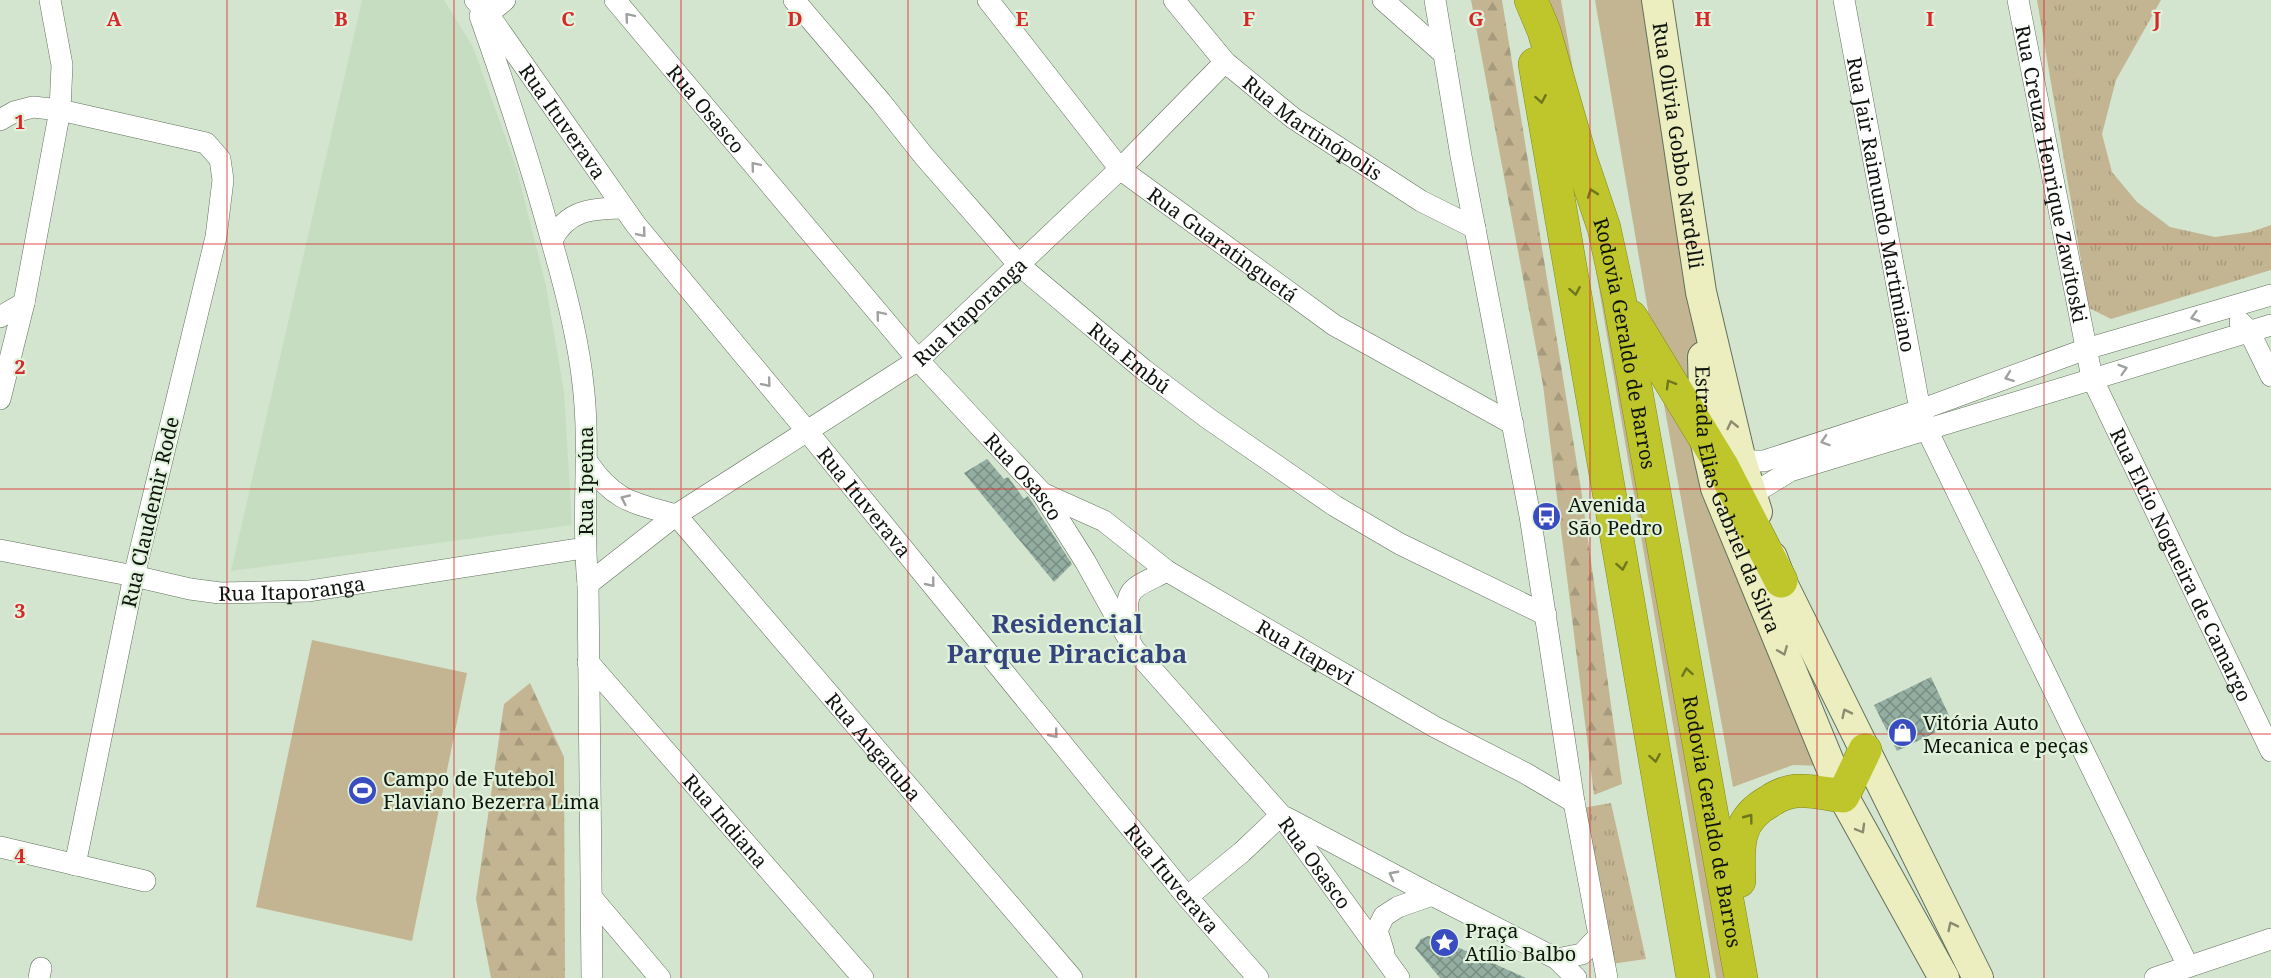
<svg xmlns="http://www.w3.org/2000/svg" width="2271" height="978" viewBox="0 0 2271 978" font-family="'Noto Serif',serif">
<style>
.built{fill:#c7ddc1}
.grass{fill:#c4b592}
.forest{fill:url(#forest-firs)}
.park{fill:url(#park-tufts)}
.building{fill:url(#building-cross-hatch)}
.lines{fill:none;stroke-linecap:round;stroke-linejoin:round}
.street-casing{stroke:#61705d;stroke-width:22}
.secondary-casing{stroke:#61705d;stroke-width:32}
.highway-casing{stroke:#818822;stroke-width:34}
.street{stroke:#fff;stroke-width:21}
.secondary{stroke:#eceec0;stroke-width:30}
.highway{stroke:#bec62c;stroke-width:33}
.oneway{stroke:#9fa19f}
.oneway2{stroke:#6f761e}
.oneway3{stroke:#898c70}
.grid{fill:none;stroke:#d62828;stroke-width:1.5;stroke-opacity:0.55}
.labels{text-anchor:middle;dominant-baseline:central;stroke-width:4.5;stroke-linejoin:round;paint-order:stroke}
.street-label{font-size:20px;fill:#0f150e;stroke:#e1f2dc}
.poi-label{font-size:20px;fill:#0f150e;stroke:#e1f2dc;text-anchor:start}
.district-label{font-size:26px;font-weight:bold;fill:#35447f;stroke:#e1f2dc}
.grid-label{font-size:20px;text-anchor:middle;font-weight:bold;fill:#d62828;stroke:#e1f2dc;stroke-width:4.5;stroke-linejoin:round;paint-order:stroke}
</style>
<defs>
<pattern id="forest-firs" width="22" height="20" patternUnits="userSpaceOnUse" patternTransform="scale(1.5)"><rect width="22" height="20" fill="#c4b592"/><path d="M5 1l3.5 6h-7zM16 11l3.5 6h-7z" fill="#a79b7d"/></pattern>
<pattern id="park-tufts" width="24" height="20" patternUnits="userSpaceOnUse" patternTransform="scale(1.5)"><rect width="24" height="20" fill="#c4b592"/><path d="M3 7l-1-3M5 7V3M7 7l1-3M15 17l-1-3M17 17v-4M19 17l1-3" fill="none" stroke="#a79b7d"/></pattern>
<pattern id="building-cross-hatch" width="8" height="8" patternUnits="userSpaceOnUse" patternTransform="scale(1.5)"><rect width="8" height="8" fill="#93aea1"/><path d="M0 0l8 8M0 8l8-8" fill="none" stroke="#768c82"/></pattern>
</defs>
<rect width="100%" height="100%" fill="#d4e5cf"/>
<path class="built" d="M362,0H444L473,47L516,166L546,286L564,392L572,525L231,571Z"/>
<g class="grass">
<path d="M1550,0H1561L1728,978H1716Z"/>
<path d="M1595,0H1642L1692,299L1699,366L1688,385L1650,322Z"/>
<path d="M1663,399L1694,445L1824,766L1793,765L1733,787Z"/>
<path d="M312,640L467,673L412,941L256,907Z"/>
</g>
<g class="forest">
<path d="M1471,0H1502L1581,489L1622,784L1594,795L1543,385Z"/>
<path d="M530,683L564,757L565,978H491L476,899L504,704Z"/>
</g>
<g class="park">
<path d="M2037,0H2161L2116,80L2102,134L2112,172L2137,202L2170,227L2215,237L2251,232L2271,225V270L2111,319L2089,308Z"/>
<path d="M1611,803L1646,959L1611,964L1582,808Z"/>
</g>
<g class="building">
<path d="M987,459L1004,479L1008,477L1024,499L1028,496L1030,499L1072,564L1054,582L964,473Z"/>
<path d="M1931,677L1953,724L1897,751L1874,705Z"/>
<path d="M1428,936L1435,937L1526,978H1440L1415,948L1421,939Z"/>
</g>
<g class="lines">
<defs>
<g id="street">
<path id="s1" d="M475,0L488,14L636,225L807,431L1187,897L1258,978"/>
<path id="s2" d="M615,0L918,360L1042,493L1085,561L1134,649L1281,815L1399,978"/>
<path id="s3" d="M794,0L881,102L923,155L1019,265L1144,370L1209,419L1335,506L1400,544L1546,615"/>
<path id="s4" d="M988,0L1120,169L1334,325L1513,424"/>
<path id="s5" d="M1174,0L1225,62L1293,118L1421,201L1475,228"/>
<path d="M1383,0L1444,54"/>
<path d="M1435,0L1461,156L1530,516L1574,802L1607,978"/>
<path id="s6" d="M1844,0L1920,410L1927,430L2188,966"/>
<path id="s7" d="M2018,0L2092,378L2271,751"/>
<path d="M488,14L505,0"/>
<path d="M480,16C507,92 532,168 553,246C566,291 578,337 583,384C591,450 581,517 588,584L592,978"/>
<path d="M0,120L14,112L33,107L60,110L206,143L220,159L223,180L216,237L134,576L75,865"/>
<path d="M552,240C568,209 591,209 623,208"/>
<path d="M0,317L24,303"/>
<path d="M2240,322L2249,331L2271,376"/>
<path d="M0,399L24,303L60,110L62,65L50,0"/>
<path d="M1741,461H1764L1920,410L2086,349L2271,295"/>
<path id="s8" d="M588,463C614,501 633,503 676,515L1072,978"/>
<path id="s9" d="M1042,493L1104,521L1167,571L1435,727L1525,773L1574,802"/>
<path d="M1751,495L1790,471L2271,325"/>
<path id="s10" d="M0,550L134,576L190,589L220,593L309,591L584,548"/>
<path id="s11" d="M588,584L676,515L918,360L1120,169L1225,62"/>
<path d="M1131,631C1122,587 1130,590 1167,571"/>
<path id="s12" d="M588,662L863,978"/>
<path d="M1287,818L1432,895L1557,959L1576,978"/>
<path d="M0,847L145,881"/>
<path d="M1187,897L1242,852L1281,815"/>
<path d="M593,899L660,978"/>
<path d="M1384,953L1377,930L1384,916L1398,907L1432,895"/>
<path d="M1557,959L1582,954L1598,937"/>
<path d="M39,978L41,968"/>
<path d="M2155,978L2271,939"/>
</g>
<g id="secondary">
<path id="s13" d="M1657,0L1701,292L1741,461L1757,512"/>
<path id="s14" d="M1703,357L1705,439L1716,488L1843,796L1944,978"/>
<path d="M1772,557L1781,581L1978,978"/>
</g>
<g id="highway">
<path id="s15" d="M1531,0L1544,31L1581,160L1604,228L1619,297L1741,978"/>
<path d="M1535,64L1693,978"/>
<path d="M1631,317L1722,466L1781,581"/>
<path d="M1739,881C1738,846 1735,820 1770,801C1777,796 1787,792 1796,791C1811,790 1828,794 1843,796L1865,750"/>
</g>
</defs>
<use href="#street" class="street-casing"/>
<use href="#secondary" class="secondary-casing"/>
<use href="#highway" class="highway-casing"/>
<use href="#street" class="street"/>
<use href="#secondary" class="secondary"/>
<use href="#highway" class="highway"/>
</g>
<defs><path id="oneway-chevron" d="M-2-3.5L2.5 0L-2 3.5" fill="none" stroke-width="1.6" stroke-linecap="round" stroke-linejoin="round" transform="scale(1.5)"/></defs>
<g class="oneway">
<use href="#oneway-chevron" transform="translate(629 17) rotate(-130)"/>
<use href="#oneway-chevron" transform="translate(755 166) rotate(-130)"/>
<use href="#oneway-chevron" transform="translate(642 233) rotate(50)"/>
<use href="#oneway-chevron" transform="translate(880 315) rotate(-130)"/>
<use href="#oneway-chevron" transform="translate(2195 317) rotate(164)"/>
<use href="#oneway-chevron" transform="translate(2123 369) rotate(-17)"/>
<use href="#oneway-chevron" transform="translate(2009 377) rotate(160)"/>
<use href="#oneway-chevron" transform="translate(767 383) rotate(50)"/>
<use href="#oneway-chevron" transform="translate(1825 441) rotate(162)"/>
<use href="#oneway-chevron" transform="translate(625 499) rotate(-155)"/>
<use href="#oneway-chevron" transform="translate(931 583) rotate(51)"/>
<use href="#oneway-chevron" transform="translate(1054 734) rotate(51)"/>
<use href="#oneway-chevron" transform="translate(1393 875) rotate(-152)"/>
</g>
<g class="oneway2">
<use href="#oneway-chevron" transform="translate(1541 99) rotate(80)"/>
<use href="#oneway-chevron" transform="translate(1592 193) rotate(-109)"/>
<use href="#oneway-chevron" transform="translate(1575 291) rotate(80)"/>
<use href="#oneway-chevron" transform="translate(1670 384) rotate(-120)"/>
<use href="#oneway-chevron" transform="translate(1622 566) rotate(80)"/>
<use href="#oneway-chevron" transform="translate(1687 672) rotate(-100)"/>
<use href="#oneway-chevron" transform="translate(1655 758) rotate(80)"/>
<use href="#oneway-chevron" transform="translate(1749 818) rotate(-53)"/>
</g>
<g class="oneway3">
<use href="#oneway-chevron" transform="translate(1732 425) rotate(-103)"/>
<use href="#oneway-chevron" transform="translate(1783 651) rotate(68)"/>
<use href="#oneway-chevron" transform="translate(1846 713) rotate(-116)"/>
<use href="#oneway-chevron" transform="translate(1861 829) rotate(60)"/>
<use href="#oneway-chevron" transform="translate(1952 926) rotate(-116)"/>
</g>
<path class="grid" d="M227,0V978M454,0V978M681,0V978M908,0V978M1136,0V978M1363,0V978M1590,0V978M1817,0V978M2044,0V978M0,244H2271M0,489H2271M0,734H2271"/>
<defs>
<symbol id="bus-disc" viewBox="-11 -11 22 22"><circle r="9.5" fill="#3a4dc0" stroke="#e1f2dc"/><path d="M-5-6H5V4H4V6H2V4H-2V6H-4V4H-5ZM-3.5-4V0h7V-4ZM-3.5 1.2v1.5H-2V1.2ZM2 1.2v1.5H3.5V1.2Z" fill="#fff"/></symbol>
<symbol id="shop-disc" viewBox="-11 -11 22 22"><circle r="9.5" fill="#3a4dc0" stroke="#e1f2dc"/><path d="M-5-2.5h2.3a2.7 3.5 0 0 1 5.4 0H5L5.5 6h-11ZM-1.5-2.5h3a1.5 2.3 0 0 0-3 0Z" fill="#fff"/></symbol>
<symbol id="stadium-disc" viewBox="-11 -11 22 22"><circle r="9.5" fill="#3a4dc0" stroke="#e1f2dc"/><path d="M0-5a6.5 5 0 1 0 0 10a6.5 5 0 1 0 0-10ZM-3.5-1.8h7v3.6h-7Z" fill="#fff"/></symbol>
<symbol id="sight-disc" viewBox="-11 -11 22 22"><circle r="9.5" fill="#3a4dc0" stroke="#e1f2dc"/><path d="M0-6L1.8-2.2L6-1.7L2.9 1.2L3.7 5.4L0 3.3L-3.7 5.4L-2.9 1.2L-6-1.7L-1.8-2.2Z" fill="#fff"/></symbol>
</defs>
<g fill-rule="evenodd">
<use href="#bus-disc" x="1530" y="500" width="33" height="33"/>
<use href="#shop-disc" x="1886" y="716" width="33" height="33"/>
<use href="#stadium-disc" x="346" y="774" width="33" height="33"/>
<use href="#sight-disc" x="1428" y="926" width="33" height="33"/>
</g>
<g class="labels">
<g class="street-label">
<text stroke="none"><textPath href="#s2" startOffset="142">Rua Osasco</textPath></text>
<text stroke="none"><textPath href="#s1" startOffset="150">Rua Ituverava</textPath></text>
<text stroke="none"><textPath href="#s5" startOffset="190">Rua Martinópolis</textPath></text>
<text stroke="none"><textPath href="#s13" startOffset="147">Rua Olivia Gobbo Nardelli</textPath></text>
<text stroke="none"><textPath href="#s7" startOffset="177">Rua Creuza Henrique Zawitoski</textPath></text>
<text stroke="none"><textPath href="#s6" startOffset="208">Rua Jair Raimundo Martimiano</textPath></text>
<text stroke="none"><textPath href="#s4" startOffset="342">Rua Guaratinguetá</textPath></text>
<text stroke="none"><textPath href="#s11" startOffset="470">Rua Itaporanga</textPath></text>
<text stroke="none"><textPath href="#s15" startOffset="357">Rodovia Geraldo de Barros</textPath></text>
<text stroke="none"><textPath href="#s3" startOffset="492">Rua Embú</textPath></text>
<text stroke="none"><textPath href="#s2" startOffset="628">Rua Osasco</textPath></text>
<text transform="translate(585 481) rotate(-90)">Rua Ipeúna</text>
<text stroke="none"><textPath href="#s14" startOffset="148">Estrada Elias Gabriel da Silva</textPath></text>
<text stroke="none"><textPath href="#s1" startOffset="636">Rua Ituverava</textPath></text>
<text transform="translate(150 512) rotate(-77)">Rua Claudemir Rode</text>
<text stroke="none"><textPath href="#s7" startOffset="592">Rua Elcio Nogueira de Camargo</textPath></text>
<text stroke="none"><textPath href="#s10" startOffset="296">Rua Itaporanga</textPath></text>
<text stroke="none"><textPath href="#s9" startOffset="309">Rua Itapevi</textPath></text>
<text stroke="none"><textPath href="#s8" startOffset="410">Rua Angatuba</textPath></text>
<text stroke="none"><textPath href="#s12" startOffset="210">Rua Indiana</textPath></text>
<text stroke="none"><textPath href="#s15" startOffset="843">Rodovia Geraldo de Barros</textPath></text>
<text stroke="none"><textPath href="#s2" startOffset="1114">Rua Osasco</textPath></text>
<text stroke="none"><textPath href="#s1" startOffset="1122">Rua Ituverava</textPath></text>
</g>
<g class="poi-label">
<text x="1568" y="504">Avenida<tspan x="1568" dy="23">São Pedro</tspan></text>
<text x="1923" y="722">Vitória Auto<tspan x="1923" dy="23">Mecanica e peças</tspan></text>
<text x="383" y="778">Campo de Futebol<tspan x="383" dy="23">Flaviano Bezerra Lima</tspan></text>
<text x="1465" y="930">Praça<tspan x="1465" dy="23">Atílio Balbo</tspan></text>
</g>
<g class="district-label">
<text x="1067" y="623">Residencial<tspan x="1067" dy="30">Parque Piracicaba</tspan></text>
</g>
</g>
<g class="grid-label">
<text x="114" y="26">A</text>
<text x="341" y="26">B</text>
<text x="568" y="26">C</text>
<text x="795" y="26">D</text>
<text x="1022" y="26">E</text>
<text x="1249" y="26">F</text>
<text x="1476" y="26">G</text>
<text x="1703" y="26">H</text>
<text x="1930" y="26">I</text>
<text x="2157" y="26">J</text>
<text x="20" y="129">1</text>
<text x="20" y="374">2</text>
<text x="20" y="618">3</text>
<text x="20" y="863">4</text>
</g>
</svg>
